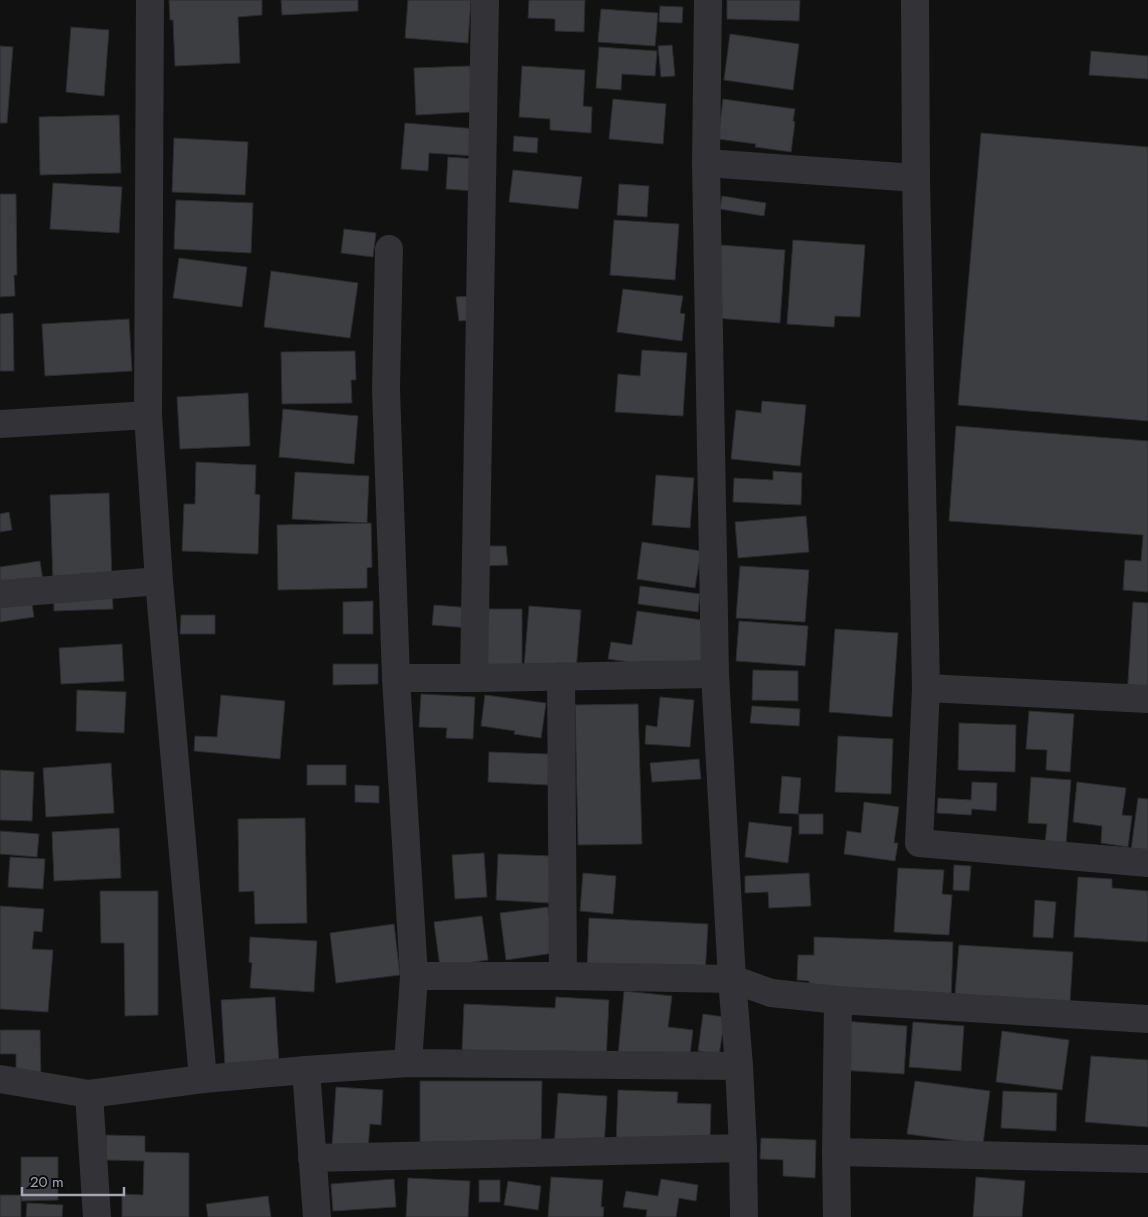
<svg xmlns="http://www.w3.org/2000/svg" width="1148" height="1217" viewBox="0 0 1148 1217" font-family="Jost,sans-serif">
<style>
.building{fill:#3d3e42;stroke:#2b2b2e}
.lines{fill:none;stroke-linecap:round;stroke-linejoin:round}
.minor{stroke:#323237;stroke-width:28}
</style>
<rect width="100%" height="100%" fill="#111112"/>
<g class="building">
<path d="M169,0H262V15L238,17L240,63L175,66L173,20H170Z"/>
<path d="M281,0H358V11L282,15Z"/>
<path d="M408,0H471L468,43L405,38Z"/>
<path d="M529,0H585L584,32L555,31V19L528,18Z"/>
<path d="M727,0H800L799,21L727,19Z"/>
<path d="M660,6L683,7L682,23L659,22Z"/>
<path d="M601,9L658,13L655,46L598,42Z"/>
<path d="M71,27L109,30L104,96L66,92Z"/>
<path d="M730,34L799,44L793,90L724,80Z"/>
<path d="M672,45L675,76L661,77L658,46Z"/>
<path d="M0,46L13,47L7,123H0Z"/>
<path d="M599,47L657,51L655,76L622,74L621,90L596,88Z"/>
<path d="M1091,51L1148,56V79L1089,75Z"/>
<path d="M470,66L472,112L416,115L414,68Z"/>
<path d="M522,66L585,70L583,106L592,107L591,133L550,130V119L519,117Z"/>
<path d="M613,99L666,104L663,144L609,139Z"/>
<path d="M723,99L795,109L793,121L795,122L791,152L755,147L756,144L718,139Z"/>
<path d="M119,115L121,173L40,175L39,117Z"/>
<path d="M405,123L477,129L475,156L429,153L428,171L401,169Z"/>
<path d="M981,133L1148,147V421L958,405Z"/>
<path d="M514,136L538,138L537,153L513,151Z"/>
<path d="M174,138L248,142L245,195L172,192Z"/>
<path d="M448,157L476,159L474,191L446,189Z"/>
<path d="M513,170L582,177L578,209L509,202Z"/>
<path d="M53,183L122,187L119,233L50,229Z"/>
<path d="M619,184L649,186L647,217L617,215Z"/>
<path d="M0,194H16L17,275H14L15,296L0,297Z"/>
<path d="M722,196L766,203L764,216L720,209Z"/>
<path d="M176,200L253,203L251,253L174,249Z"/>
<path d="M614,220L679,224L675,280L610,275Z"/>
<path d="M344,229L376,233L373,257L341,253Z"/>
<path d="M793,240L865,245L860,317L835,316L834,327L787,324Z"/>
<path d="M721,245L785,250L780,323L715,318Z"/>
<path d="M179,258L247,267L242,307L173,298Z"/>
<path d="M271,271L358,283L350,338L264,327Z"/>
<path d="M623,289L683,296L680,313L685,314L682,341L617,332Z"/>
<path d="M472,296L474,320L459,321L456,297Z"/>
<path d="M13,313L14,371H0V314Z"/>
<path d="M129,319L132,371L45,376L42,324Z"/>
<path d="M642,350L687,353L683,416L615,412L618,374L640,376Z"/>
<path d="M355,351L356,380H351L352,403L282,404L281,352Z"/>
<path d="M248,393L250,446L180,449L177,397Z"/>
<path d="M762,401L806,405L800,466L731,459L736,410L761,413Z"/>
<path d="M283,409L358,416L354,464L279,457Z"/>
<path d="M956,426L1148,441V592L1123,590L1125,560L1141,561L1143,535L949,521Z"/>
<path d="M196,462L256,465L255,494L260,495L258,554L182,551L184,504H195Z"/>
<path d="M773,471L802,473L801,505L733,502L734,478L773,480Z"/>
<path d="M295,472L369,476L367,523L292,519Z"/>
<path d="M656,475L694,478L690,528L652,525Z"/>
<path d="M109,493L113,609L54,611L50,495Z"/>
<path d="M9,512L12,530L0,532V514Z"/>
<path d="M806,516L809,552L738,558L735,522Z"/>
<path d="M371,523L372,567L367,568V588L278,590L277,525Z"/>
<path d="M642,542L701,551L695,588L637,579Z"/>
<path d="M480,546H506L508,565L481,566Z"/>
<path d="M40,561L43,581L29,583L34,617L0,622V567Z"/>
<path d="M740,566L809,570L805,622L736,618Z"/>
<path d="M640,586L700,594L698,612L638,604Z"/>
<path d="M373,601V634H343V602Z"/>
<path d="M1133,602L1148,603V698L1127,697Z"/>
<path d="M434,605L472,608L470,628L432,625Z"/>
<path d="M529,606L581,610L576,671L524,667Z"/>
<path d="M479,609H522V671H478Z"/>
<path d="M637,611L709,621L703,666L678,669L608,659L611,642L632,645Z"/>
<path d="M181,615H215V634H180Z"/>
<path d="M739,621L808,626L805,666L736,661Z"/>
<path d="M835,629L898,633L892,717L829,712Z"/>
<path d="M122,644L124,681L61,684L59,648Z"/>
<path d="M333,664H378V684L333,685Z"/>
<path d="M753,670L798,671V701L752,700Z"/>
<path d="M77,690L126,692L124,733L76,731Z"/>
<path d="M421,694L475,697L473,739L446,738L447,728L419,727Z"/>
<path d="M221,695L285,701L280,759L194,751L195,736L217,737Z"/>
<path d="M485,695L546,703L541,738L514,734L515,731L481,726Z"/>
<path d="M660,697L694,700L690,747L645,744L646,725L657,727Z"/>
<path d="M638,704L642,844L578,845L575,705Z"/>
<path d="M752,706L800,709L799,726L750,723Z"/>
<path d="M1029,711L1074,714L1070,772L1046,770L1047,750L1026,749Z"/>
<path d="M959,723L1016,725L1015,772L958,770Z"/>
<path d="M838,736L893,739L891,794L835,792Z"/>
<path d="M489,752L549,754L548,785L488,782Z"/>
<path d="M699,759L701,779L652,782L650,763Z"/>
<path d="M111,763L114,813L46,817L43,768Z"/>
<rect x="307" y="765" width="39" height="20"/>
<path d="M0,770L34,772L32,821L0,820Z"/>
<path d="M782,776L801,778L798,814L779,813Z"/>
<path d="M1031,777L1071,780L1066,844L1045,843L1047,824L1028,823Z"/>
<path d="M972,782L997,783L996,811L972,809L971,815L937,813L938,798L971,800Z"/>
<path d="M1077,782L1126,788L1122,815L1132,816L1128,847L1101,843L1102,826L1073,822Z"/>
<path d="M355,785L379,786V803L355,802Z"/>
<path d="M1138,798L1148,799V853L1131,850Z"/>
<path d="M864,802L899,807L894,843H898L895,861L844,854L847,831L861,833Z"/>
<rect x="799" y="814" width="24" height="20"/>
<path d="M305,818L307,923L255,924L254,891L239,892L238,819Z"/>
<path d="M749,822L792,827L788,863L745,857Z"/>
<path d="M119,828L121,878L54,881L52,832Z"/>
<path d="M0,831L39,834L37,857L0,854Z"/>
<path d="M484,853L487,897L455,899L452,855Z"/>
<path d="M498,854L552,856L549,903L496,900Z"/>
<path d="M10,857L45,859L43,889L8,887Z"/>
<path d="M954,865L971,866L969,891L953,890Z"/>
<path d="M898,868L944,870L942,894L952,895L949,935L894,932Z"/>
<path d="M583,873L616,876L613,914L580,911Z"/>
<path d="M809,873L811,906L769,908L768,892L745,893V876Z"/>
<path d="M1078,877L1112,879V888L1148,891V942L1074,937Z"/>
<path d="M100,891H158V1015L125,1016L124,943H101Z"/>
<path d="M1035,900L1056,902L1053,938L1033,937Z"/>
<path d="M0,906L44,909L42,932L34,931L32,949L53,950L48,1012L0,1009Z"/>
<path d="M548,907L554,953L506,960L500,913Z"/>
<path d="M482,916L488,960L440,967L434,922Z"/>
<path d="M589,918L708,924L705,975L587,969Z"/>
<path d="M394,924L400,975L336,983L330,933Z"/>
<path d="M250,937L317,941L314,992L250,988L252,963L249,962Z"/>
<path d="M814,937L953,942L951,1000L809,995V981L797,980L798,955H814Z"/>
<path d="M959,945L1073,952L1070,1002L955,995Z"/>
<path d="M624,991L672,996L668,1027L693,1030L689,1063L618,1055Z"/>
<path d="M275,997L279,1063L225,1066L221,1000Z"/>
<path d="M556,997L609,1000L606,1063L462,1050L464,1004L555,1008Z"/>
<path d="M703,1014L725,1017L719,1055L698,1051Z"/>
<path d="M843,1021L907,1026L904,1074L840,1070Z"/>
<path d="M913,1022L964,1026L961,1071L909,1067Z"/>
<path d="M0,1030H40L41,1085H16V1054H0Z"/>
<path d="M1002,1031L1069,1040L1062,1090L996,1082Z"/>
<path d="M1091,1056L1148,1060V1127L1085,1122Z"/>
<path d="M420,1081H542L541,1150H420Z"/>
<path d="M915,1081L990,1091L983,1144L907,1134Z"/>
<path d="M336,1087L383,1090L381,1125L370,1124L368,1149L332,1146Z"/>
<path d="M618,1090L678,1092L677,1103L711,1104L710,1141L616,1145Z"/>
<path d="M1003,1091L1057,1093L1056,1131L1001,1128Z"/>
<path d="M558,1093L607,1096L604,1150L554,1147Z"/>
<path d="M106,1135L145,1136V1152L189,1153V1217H122V1194L143,1195L144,1161L106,1160Z"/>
<path d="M761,1138L816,1140L815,1178L783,1176V1160L760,1159Z"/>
<path d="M21,1157H58V1200L21,1201Z"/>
<path d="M551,1177L603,1180L601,1207H604L603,1217H548Z"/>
<path d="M976,1177L1025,1181L1022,1217H973Z"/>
<path d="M408,1178L470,1181L468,1217H406Z"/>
<path d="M394,1179L396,1207L333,1211L331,1184Z"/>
<path d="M661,1179L698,1185L696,1201L679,1198L676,1217H646L647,1210L623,1207L626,1191L658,1196Z"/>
<rect x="479" y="1180" width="21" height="22"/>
<path d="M508,1181L541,1186L538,1210L504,1205Z"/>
<rect x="0" y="1195" width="21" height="22"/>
<path d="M268,1196L271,1217H208L206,1204Z"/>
<path d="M27,1203L63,1205L62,1217H26Z"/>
</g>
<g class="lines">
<g class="minor">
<path d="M150,0L148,415L159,581L203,1079"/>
<path d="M708,0L706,163L715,674L732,979L739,1066L743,1148L744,1217"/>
<path d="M915,0L916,178L926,688"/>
<path d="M706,163L916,178"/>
<path d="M389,249L386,389L396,678H474L715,674"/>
<path d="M0,424L148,415"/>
<path d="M0,594L159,581"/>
<path d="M561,676L563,976"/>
<path d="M396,678L414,976L408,1063"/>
<path d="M474,678L485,0"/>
<path d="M1148,699L926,688L919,843L1148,863"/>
<path d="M414,976H563L732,979L771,993L838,1000"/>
<path d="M1148,1019L838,1000L836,1152L1148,1159"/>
<path d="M306,1070L317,1217"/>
<path d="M0,1079L89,1094L203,1079L306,1070L408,1063L739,1066"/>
<path d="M89,1094L97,1217"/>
<path d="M836,1152L837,1217"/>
<path d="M312,1158L743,1148"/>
</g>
</g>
<path d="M22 1187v8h102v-8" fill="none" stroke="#a2a5b3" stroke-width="2.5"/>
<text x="30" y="1187" font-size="15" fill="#a2a5b3" stroke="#0c0c0d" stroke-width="4" paint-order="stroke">20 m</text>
</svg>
